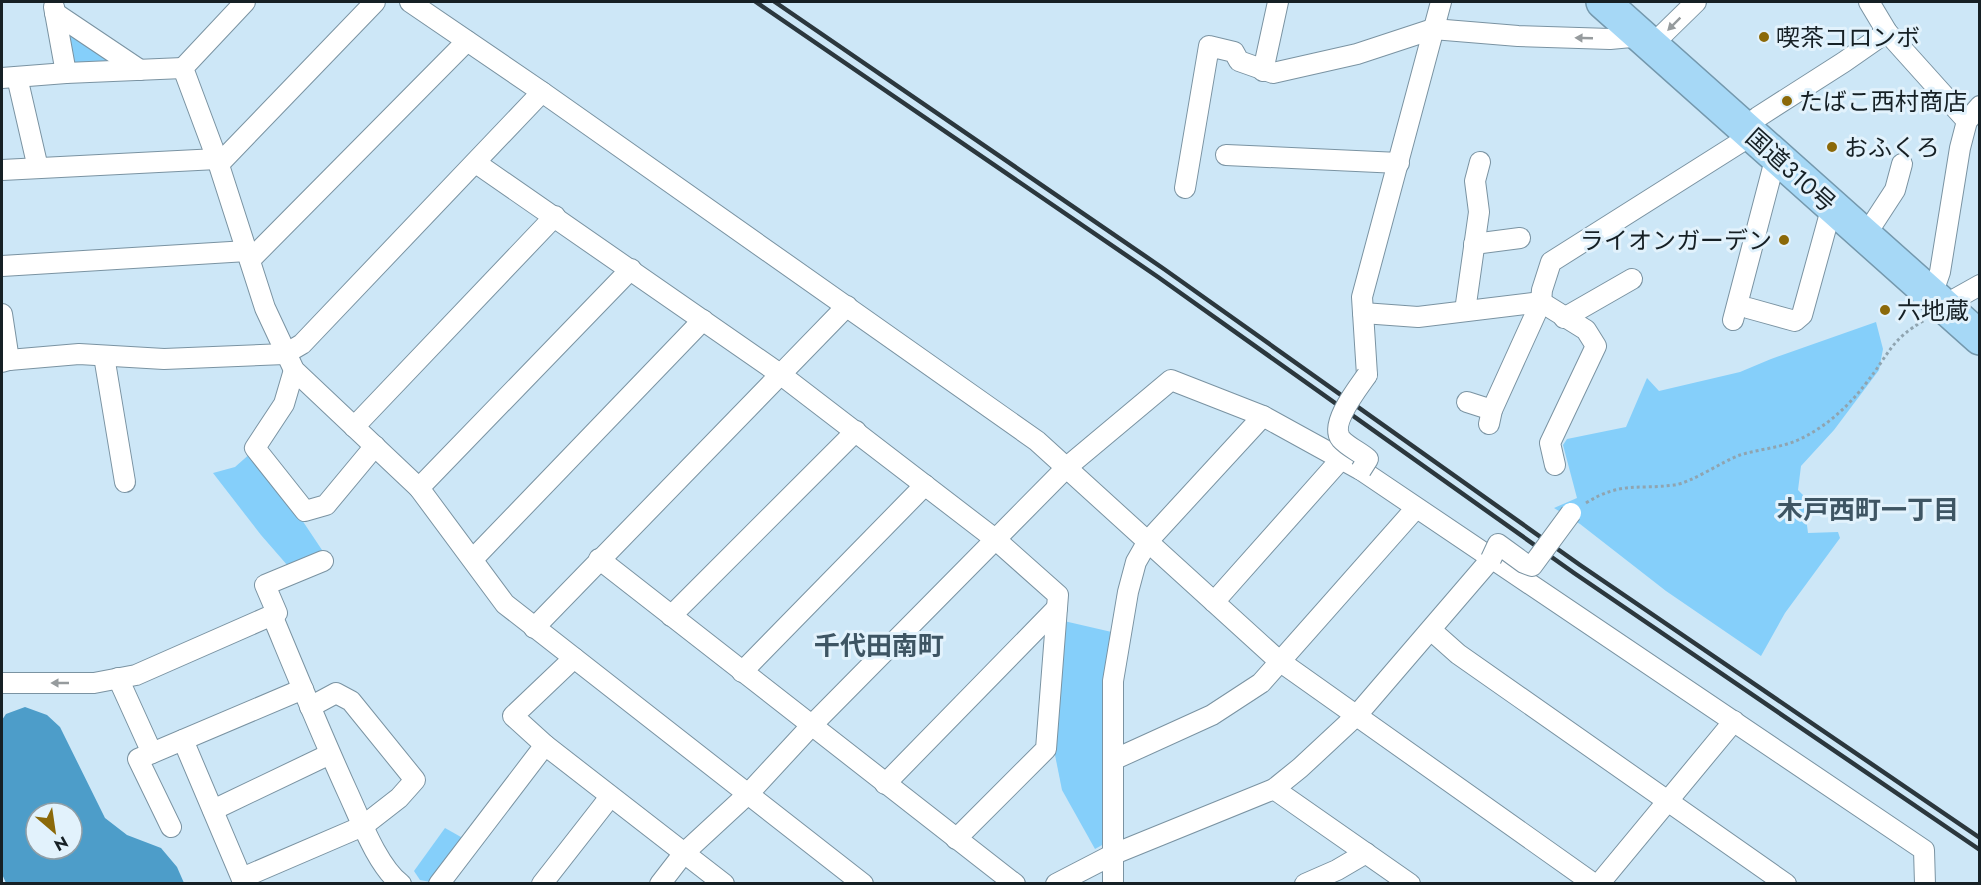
<svg xmlns="http://www.w3.org/2000/svg" width="1981" height="885" viewBox="0 0 1981 885" font-family="Jost,'Noto Sans JP',sans-serif">
<style>
.green{fill:#85cffa}
.water{fill:#4d9dc9;fill-rule:evenodd}
.lines{fill:none;stroke-linecap:round;stroke-linejoin:round}
.street-casing{stroke:#7a93a2;stroke-width:22}
.highway-casing{stroke:#7498ad;stroke-width:36}
.path{stroke:#8fa4b0;stroke-width:3;stroke-dasharray:3 3;stroke-linecap:butt}
.street{stroke:#fff;stroke-width:20}
.highway{stroke:#a6d8f6;stroke-width:33}
.rail{stroke:#2b373d;stroke-width:4.5}
.street-bridge-casing{stroke:#7a93a2;stroke-width:22;stroke-linecap:butt}
.street-bridge{stroke:#fff;stroke-width:20}
.oneway{fill:#969b9d}
.poi-dot{fill:#8b6909;stroke:#e2f2fc;stroke-width:2}
.labels{text-anchor:middle;dominant-baseline:central;stroke-width:6;stroke-linejoin:round;paint-order:stroke}
.poi-label{font-size:24px;fill:#162025;stroke:#e2f2fc;text-anchor:start}
.street-label{font-size:24px;fill:#162025;stroke:#e2f2fc}
.neighbourhood-label{font-size:26px;font-weight:bold;fill:#3e5563;stroke:#e2f2fc}
</style>
<rect width="100%" height="100%" fill="#cde7f7"/>
<g class="green">
<path d="M62,22L127,65L68,69Z"/>
<path d="M1876,322L1883,349L1879,370L1834,430L1801,466L1798,490L1803,495L1808,533L1838,532L1840,538L1785,613L1761,656L1666,591L1580,524L1554,508L1577,498L1563,445L1567,439L1626,427L1647,378L1659,391L1740,372L1771,359Z"/>
<path d="M252,452L300,517L324,553L288,566L261,535L213,473L235,467Z"/>
<path d="M1064,621L1116,633L1111,840L1095,849L1062,790L1054,750Z"/>
<path d="M445,828L468,841L436,883L420,880L414,871Z"/>
</g>
<path class="water" d="M25,707L47,715L60,727L105,818L127,835L161,848L177,867L184,883H6L2,874V720L6,714ZM36,813H72V849H36Z"/>
<g class="lines">
<defs>
<g id="street">
<path d="M245,2L183,68L217,159L265,308L294,370L419,488L505,604L863,884"/>
<path d="M410,2L542,92L1037,441L1278,660L1594,884"/>
<path d="M1869,2L1887,32L1967,121"/>
<path d="M54,7L66,73"/>
<path d="M55,13L140,70"/>
<path d="M1652,45L1696,2"/>
<path d="M1263,71L1278,2"/>
<path d="M17,77L38,168"/>
<path d="M2,78L66,73L183,68"/>
<path d="M1744,128L1758,117L1844,62L1887,32"/>
<path d="M1226,155L1399,163"/>
<path d="M476,163L780,374L995,539L1058,595L1046,749L956,839"/>
<path d="M219,164L375,2"/>
<path d="M2,170L217,159"/>
<path d="M1185,188L1209,46L1234,52L1239,61L1273,73L1357,54L1433,29L1518,36L1610,39L1642,36"/>
<path d="M1865,236L1895,190L1902,164"/>
<path d="M1474,244L1520,238"/>
<path d="M250,260L467,41"/>
<path d="M2,266L247,251"/>
<path d="M1932,295L1940,272L1960,148L1967,121L1980,106"/>
<path d="M1748,308L1795,321L1802,315L1832,206"/>
<path d="M1946,308L1955,299L1980,285"/>
<path d="M1465,311L1479,212L1475,181L1480,162"/>
<path d="M1363,313L1418,317L1541,302L1586,330L1596,346L1550,443L1555,465"/>
<path d="M2,314L9,360"/>
<path d="M1564,318L1632,279"/>
<path d="M1733,320L1776,156"/>
<path d="M104,356L125,482"/>
<path d="M2,362L9,360L79,354L164,359L285,354L302,344L542,92"/>
<path d="M294,370L284,404L255,448L305,511L326,505L375,446"/>
<path d="M1367,375L1362,297L1441,2"/>
<path d="M1467,402L1492,410"/>
<path d="M1489,424L1492,410L1541,302L1542,290L1551,262L1752,135"/>
<path d="M354,427L555,216"/>
<path d="M419,488L631,269"/>
<path d="M473,559L703,320"/>
<path d="M599,559L1015,884"/>
<path d="M1214,602L1342,458"/>
<path d="M272,615C297,675 321,734 348,793C360,819 378,867 401,884"/>
<path d="M671,616L856,431"/>
<path d="M534,628L847,306"/>
<path d="M1431,630L1458,654L1786,884"/>
<path d="M574,658L513,716L545,745L724,884"/>
<path d="M742,672L925,485"/>
<path d="M118,678L152,753"/>
<path d="M2,683H94L136,675L277,613L265,585L323,561"/>
<path d="M183,740L244,884"/>
<path d="M1113,760L1212,715L1261,683L1416,508"/>
<path d="M885,784L1057,608"/>
<path d="M1274,789L1410,884"/>
<path d="M213,810L330,754"/>
<path d="M171,827L138,759L303,689"/>
<path d="M242,878L363,826L399,798L415,780L351,701L336,693L310,707"/>
<path d="M439,884L545,745"/>
<path d="M542,884L610,797"/>
<path d="M660,884L684,853L749,793L811,726L1067,467L1171,380L1263,416L1361,470L1924,850L1925,884"/>
<path d="M1056,884L1114,854L1274,789L1300,768L1357,715L1491,559"/>
<path d="M1113,884V681L1128,592L1136,562L1148,541L1263,416"/>
<path d="M1305,884L1337,870L1366,853"/>
<path d="M1599,884L1734,721"/>
</g>
<path id="highway" d="M1603,2L1980,338"/>
</defs>
<use href="#street" class="street-casing"/>
<use href="#highway" class="highway-casing"/>
<path class="path" d="M1586,503C1621,481 1638,490 1674,485C1691,483 1721,462 1740,455C1759,449 1780,448 1798,440C1826,427 1848,407 1867,382C1889,354 1891,339 1925,320"/>
<use href="#street" class="street"/>
<use href="#highway" class="highway"/>
<g class="rail">
<path d="M756,2L1158,277L1574,573L1980,850"/>
<path d="M775,2L1164,269L1580,565L1980,838"/>
</g>
<defs>
<g id="street-bridge">
<path d="M1361,470L1368,459C1360,452 1348,447 1341,439C1329,424 1358,388 1367,375"/>
<path d="M1491,559L1498,544L1524,563L1532,566L1571,513"/>
</g>
</defs>
<use href="#street-bridge" class="street-bridge-casing"/>
<use href="#street-bridge" class="street-bridge"/>
</g>
<defs><path id="oneway-solid" d="M-6-.8H1V-3.2L6.5 0L1 3.2V.8H-6Z" transform="scale(1.5)"/></defs>
<g class="oneway">
<use href="#oneway-solid" transform="translate(1674 24) rotate(135)"/>
<use href="#oneway-solid" transform="translate(1584 38) rotate(-178)"/>
<use href="#oneway-solid" transform="translate(60 683) rotate(180)"/>
</g>
<g class="poi-dot">
<circle cx="1764" cy="37" r="6"/>
<circle cx="1787" cy="101" r="6"/>
<circle cx="1832" cy="147" r="6"/>
<circle cx="1784" cy="240" r="6"/>
<circle cx="1885" cy="310" r="6"/>
</g>
<g class="labels">
<g class="poi-label">
<text x="1776" y="37">喫茶コロンボ</text>
<text x="1799" y="101">たばこ西村商店</text>
<text x="1844" y="147">おふくろ</text>
<text x="1772" y="240" text-anchor="end">ライオンガーデン</text>
<text x="1897" y="310">六地蔵</text>
</g>
<g class="street-label">
<text transform="translate(1791 170) rotate(42)">国道310号</text>
</g>
<g class="neighbourhood-label">
<text x="1868" y="510">木戸西町一丁目</text>
<text x="879" y="646">千代田南町</text>
</g>
</g>
<rect width="1981" height="885" fill="none" stroke="#162025" stroke-width="6"/>
<g transform="translate(54 831) rotate(151)"><circle r="28" fill="#e2f2fc" stroke="#909ea6" stroke-width="1.5"/>
<path d="M0-4.5L10 22L0 15L-10 22Z" fill="#8b6909"/>
<text y="-9" font-size="16" font-weight="bold" text-anchor="middle" fill="#162025">N</text>
</g>
</svg>
